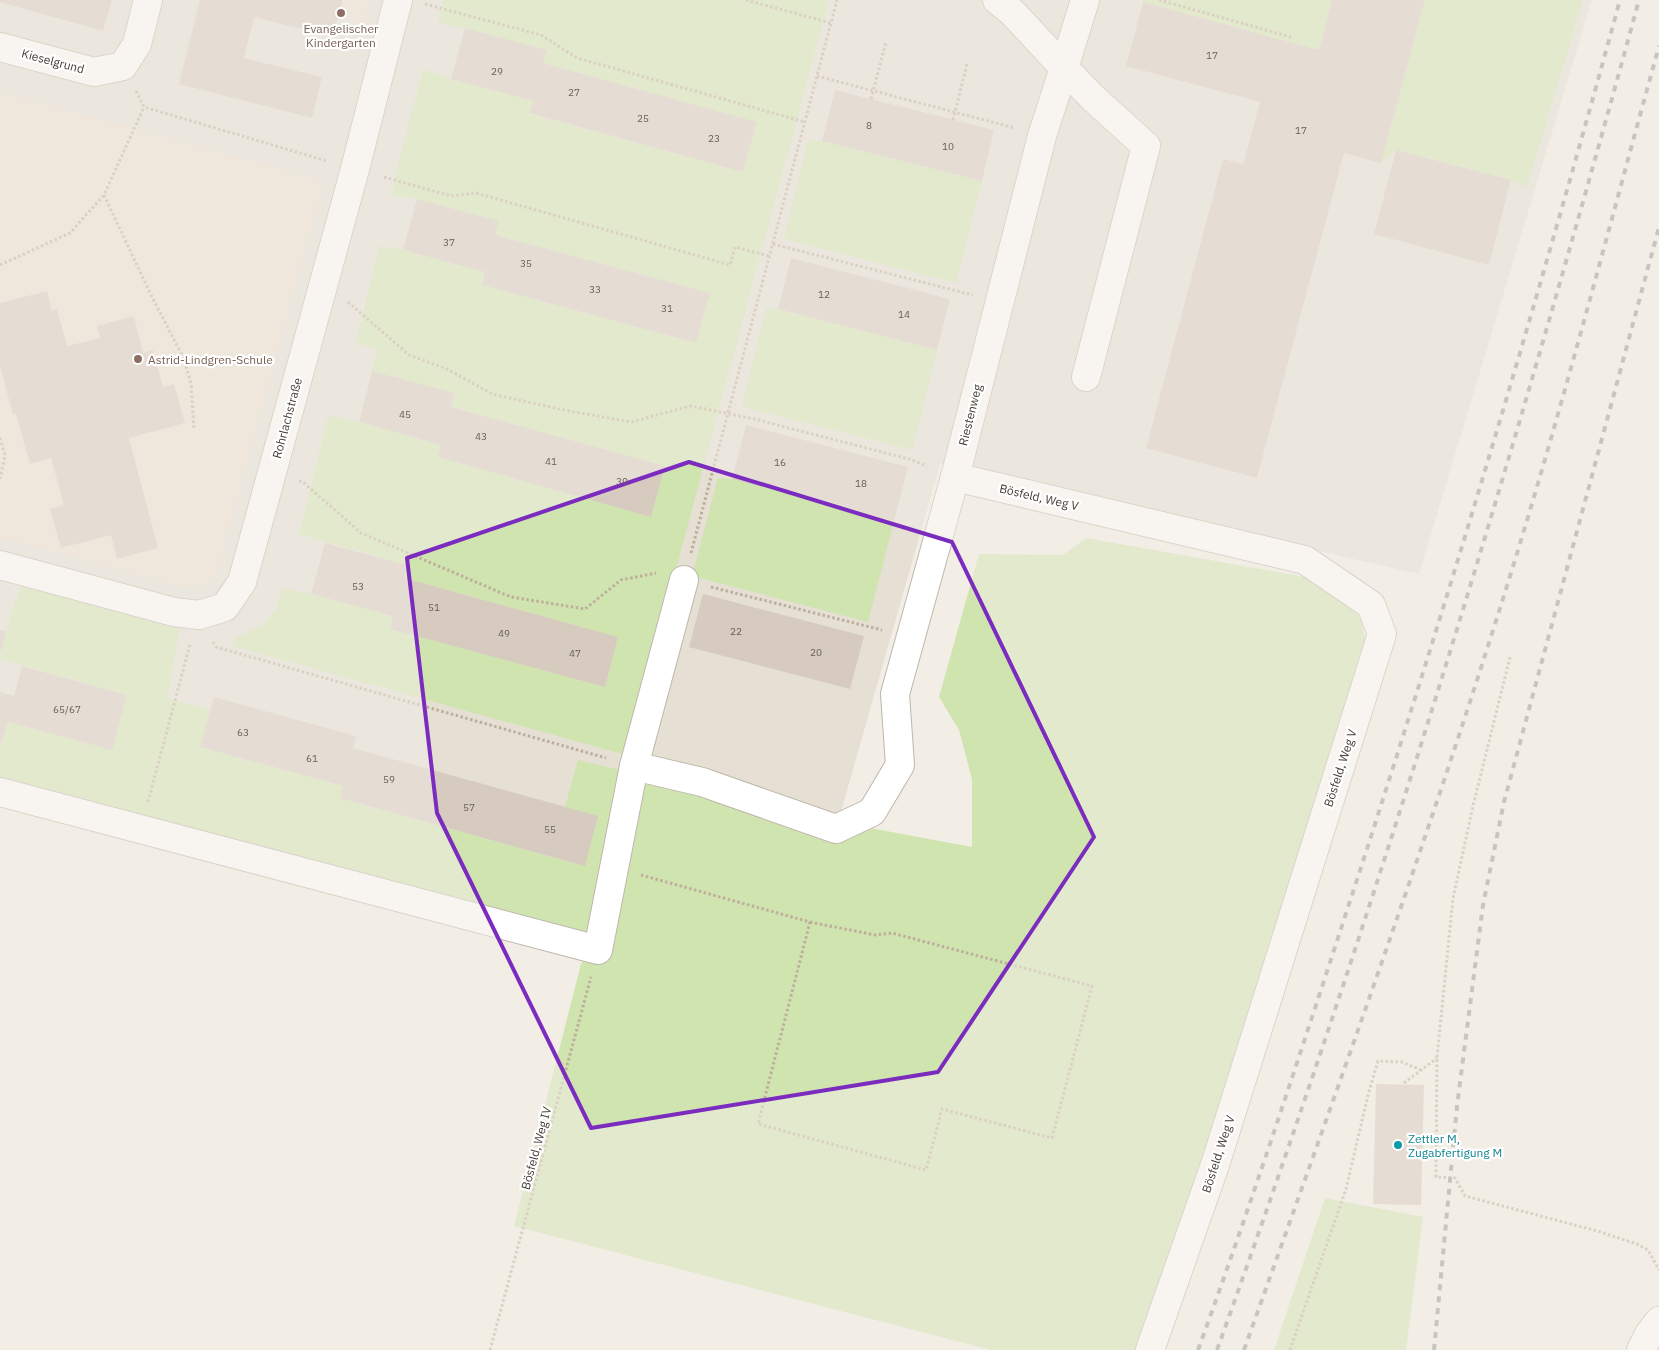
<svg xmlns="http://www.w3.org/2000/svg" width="1659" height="1350" viewBox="0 0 1659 1350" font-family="'IBM Plex Sans',sans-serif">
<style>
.residential{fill:#e5dfd4}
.education{fill:#eae1d0}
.green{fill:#d0e4b0}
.building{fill:#d6cbbe}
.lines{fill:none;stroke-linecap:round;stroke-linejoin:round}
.minor-casing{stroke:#bfb7ac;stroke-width:30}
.path{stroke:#bdaf9b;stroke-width:3;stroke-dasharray:2.5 2.5;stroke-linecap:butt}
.minor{stroke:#fff;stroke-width:28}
.rail{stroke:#959595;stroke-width:4;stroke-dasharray:6 6;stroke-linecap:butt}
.marked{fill:none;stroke:#7b2cbf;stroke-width:4;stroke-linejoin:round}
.education-dot{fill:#8d6e63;stroke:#fff;stroke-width:2}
.culture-dot{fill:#0f9aa8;stroke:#fff;stroke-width:2}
.labels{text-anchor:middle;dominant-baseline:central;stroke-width:4.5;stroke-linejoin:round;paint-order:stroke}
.number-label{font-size:10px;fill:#686057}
.education-label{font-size:12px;fill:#785e54;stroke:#fff}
.street-label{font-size:12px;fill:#443d35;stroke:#fff}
.culture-label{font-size:12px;fill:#0d838f;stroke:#fff;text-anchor:start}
</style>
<rect width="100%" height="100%" fill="#f2ede5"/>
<path class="residential" d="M0,0H1592L1419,574L940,464L838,822L594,949L0,783Z"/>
<g class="education">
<path d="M268,0H369L363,26Z"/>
<path d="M0,92L324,181L217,574L202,587H182L0,537Z"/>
</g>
<g class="green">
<path d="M443,0H802L808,2L809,0H829L626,755L232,646L235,638L265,623L277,608L282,588L311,594L393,616L390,629L605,687L618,637L404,578L407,565L299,534L328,416L359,422L441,445L438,457L651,516L665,466L451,407L455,393L372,371L378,349L356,343L379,246L403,250L485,272L482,285L696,343L709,293L495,235L498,221L417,199L392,195L397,170L423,69L451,79L533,101L530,114L743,172L757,123L543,63L546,50L465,28L438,23Z"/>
<path d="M1144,0H1332L1319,50L1143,2Z"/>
<path d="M1425,0H1583L1527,187L1511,180L1396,150L1381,163Z"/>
<path d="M808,141H822L982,181L956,283L784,239Z"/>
<path d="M766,308L778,309L937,350L912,450L742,407Z"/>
<path d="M718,478L732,479L894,521L868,622L692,576Z"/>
<path d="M1086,538L1305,577L1337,598L1360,617L1368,651L1280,934L1139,1350H991L514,1226L581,964L594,949L0,783V749L8,722L112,750L127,695L0,659L6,631L21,584L180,627L167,698L211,710L200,747L343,786L340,798L584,866L598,816L565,807L578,760L625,771L640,773L838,822L972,847V779L959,730L939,697L979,554L1063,555Z"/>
<path d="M1325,1198L1423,1217L1406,1350H1274Z"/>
</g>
<g class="building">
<path d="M0,0H112L103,31L0,2Z"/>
<path d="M200,0H342L333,37L254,17L244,58L322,77L312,118L179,84Z"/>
<path d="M1332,0H1425L1381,163L1344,153L1257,478L1146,448L1223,159L1243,164L1260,102L1126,66L1143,2L1319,50Z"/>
<path d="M465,28L547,50L543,63L757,122L743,172L529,113L533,101L451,79Z"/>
<path d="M835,90L994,130L982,181L822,141Z"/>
<path d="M1396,150L1511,180L1489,265L1374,234Z"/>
<path d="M417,199L499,221L495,235L710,293L696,343L482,285L485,272L403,250Z"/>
<path d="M791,258L950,299L937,350L778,309Z"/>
<path d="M47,291L52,311L57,309L67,346L100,338L97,326L134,316L143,353L153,350L163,387L174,384L185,423L129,438L158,548L117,559L111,535L61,548L50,509L64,505L51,458L30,464L16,414L13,415L0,366V303Z"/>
<path d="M372,371L455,393L451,407L665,466L651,517L438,457L441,445L359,422Z"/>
<path d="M746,425L908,467L894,521L732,479Z"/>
<path d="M325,543L407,565L404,578L618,637L605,687L390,629L393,616L311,594Z"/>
<path d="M703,594L864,636L850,689L689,647Z"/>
<path d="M0,630L6,631L1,651H0Z"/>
<path d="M22,666L127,695L112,750L8,722L0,747V692L14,696Z"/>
<path d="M214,697L356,736L353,748L598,816L585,866L340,798L343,786L200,747Z"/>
<path d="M1376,1084L1424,1085L1421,1205L1373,1204Z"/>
</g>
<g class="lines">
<defs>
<g id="minor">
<path d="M1085,0L1064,68L1093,98L1146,146L1086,377"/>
<path d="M0,47L94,72L123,66L137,44L148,0"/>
<path d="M955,477L1305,560L1371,605L1382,634L1215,1165L1150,1350"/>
<path d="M0,565L174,612L199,615L225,607L242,582L355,169L398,0"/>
<path d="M634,766L684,580"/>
<path d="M0,792L598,950L634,766L702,782L836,829L872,812L900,765L895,694L955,477L1042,136L1064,68L1013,13L997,0"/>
<path d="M1641,1350L1649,1334L1659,1321"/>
</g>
</defs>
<use href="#minor" class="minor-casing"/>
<g class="path">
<path d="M746,0L831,23"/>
<path d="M1159,0L1294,38"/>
<path d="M425,4L541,35L577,58L805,122"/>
<path d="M817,76L1015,128"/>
<path d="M136,91L144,107L327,161"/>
<path d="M871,99L886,42"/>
<path d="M953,120L967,64"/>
<path d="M384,177L451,196L476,193L730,265L735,247L769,256"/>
<path d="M104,195L152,297L184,359L191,384L194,430"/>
<path d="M773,244L973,295"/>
<path d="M0,265L70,233L104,195L144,107"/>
<path d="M348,302L409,355L447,369L492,394L559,409L631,422L690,406L754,419L909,459L927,466"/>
<path d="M0,438L5,455L0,479"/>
<path d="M299,481L303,482L361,533L511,597L585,609L621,580L656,573"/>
<path d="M691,553L837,0"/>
<path d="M711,587L882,630"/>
<path d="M213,642L216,647L606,758"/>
<path d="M1510,657L1473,806L1453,898L1437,1058L1436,1177L1455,1178L1465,1196L1597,1231L1637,1244L1648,1250L1659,1270"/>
<path d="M148,802L190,644"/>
<path d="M641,875L810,922L758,1124L926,1170L942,1109L1052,1138L1092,986L892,933L875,935L810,922"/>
<path d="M1404,1083L1437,1058"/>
<path d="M490,1350L591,977"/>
<path d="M1290,1350L1346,1189L1368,1095L1378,1061L1402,1062L1421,1070"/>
</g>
<use href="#minor" class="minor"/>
<g class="rail">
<path d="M1198,1350C1253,1199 1303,1045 1353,892C1449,597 1538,300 1620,0"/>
<path d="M1217,1350C1377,906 1515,455 1639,0"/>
<path d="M1244,1350C1334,1098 1426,845 1506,589C1562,410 1609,227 1659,46"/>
<path d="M1434,1350L1457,1106L1483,905L1504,802L1659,227"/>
</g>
</g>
<path d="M0 0H1659V1350H0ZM689,462L952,542L1094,837L938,1072L591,1128L437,813L407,558Z" fill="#f2ede5" fill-opacity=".55" fill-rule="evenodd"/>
<path class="marked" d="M689,462L952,542L1094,837L938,1072L591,1128L437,813L407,558Z"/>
<g class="education-dot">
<circle cx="341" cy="13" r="5"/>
<circle cx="138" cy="359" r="5"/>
</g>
<circle class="culture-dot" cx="1398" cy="1145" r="5"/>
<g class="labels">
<g class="number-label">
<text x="1212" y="55">17</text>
<text x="497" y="71">29</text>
<text x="574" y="92">27</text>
<text x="643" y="118">25</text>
<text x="869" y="125">8</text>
<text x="1301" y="130">17</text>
<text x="714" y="138">23</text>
<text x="948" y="146">10</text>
<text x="449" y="242">37</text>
<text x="526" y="263">35</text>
<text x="595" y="289">33</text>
<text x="824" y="294">12</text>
<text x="667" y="308">31</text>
<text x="904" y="314">14</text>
<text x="405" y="414">45</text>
<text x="481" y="436">43</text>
<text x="551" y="461">41</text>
<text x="780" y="462">16</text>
<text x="622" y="481">39</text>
<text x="861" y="483">18</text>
<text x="358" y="586">53</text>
<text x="434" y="607">51</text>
<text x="736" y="631">22</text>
<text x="504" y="633">49</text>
<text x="816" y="652">20</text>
<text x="575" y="653">47</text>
<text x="67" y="709">65/67</text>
<text x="243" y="732">63</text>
<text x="312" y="758">61</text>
<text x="389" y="779">59</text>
<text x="469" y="807">57</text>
<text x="550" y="829">55</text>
</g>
<g class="education-label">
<text x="341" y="28">Evangelischer<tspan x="341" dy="14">Kindergarten</tspan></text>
<text x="148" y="359" text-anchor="start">Astrid-Lindgren-Schule</text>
</g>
<g class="street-label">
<text transform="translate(53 61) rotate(15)">Kieselgrund</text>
<text transform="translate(970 415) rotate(-76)">Riestenweg</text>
<text transform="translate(287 418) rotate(-75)">Rohrlachstraße</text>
<text transform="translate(1039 497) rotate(13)">Bösfeld, Weg V</text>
<text transform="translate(1340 768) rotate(-72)">Bösfeld, Weg V</text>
<text transform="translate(536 1148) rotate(-75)">Bösfeld, Weg IV</text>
<text transform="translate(1218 1154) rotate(-72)">Bösfeld, Weg V</text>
</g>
<g class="culture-label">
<text x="1408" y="1138">Zettler M,<tspan x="1408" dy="14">Zugabfertigung M</tspan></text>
</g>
</g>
</svg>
